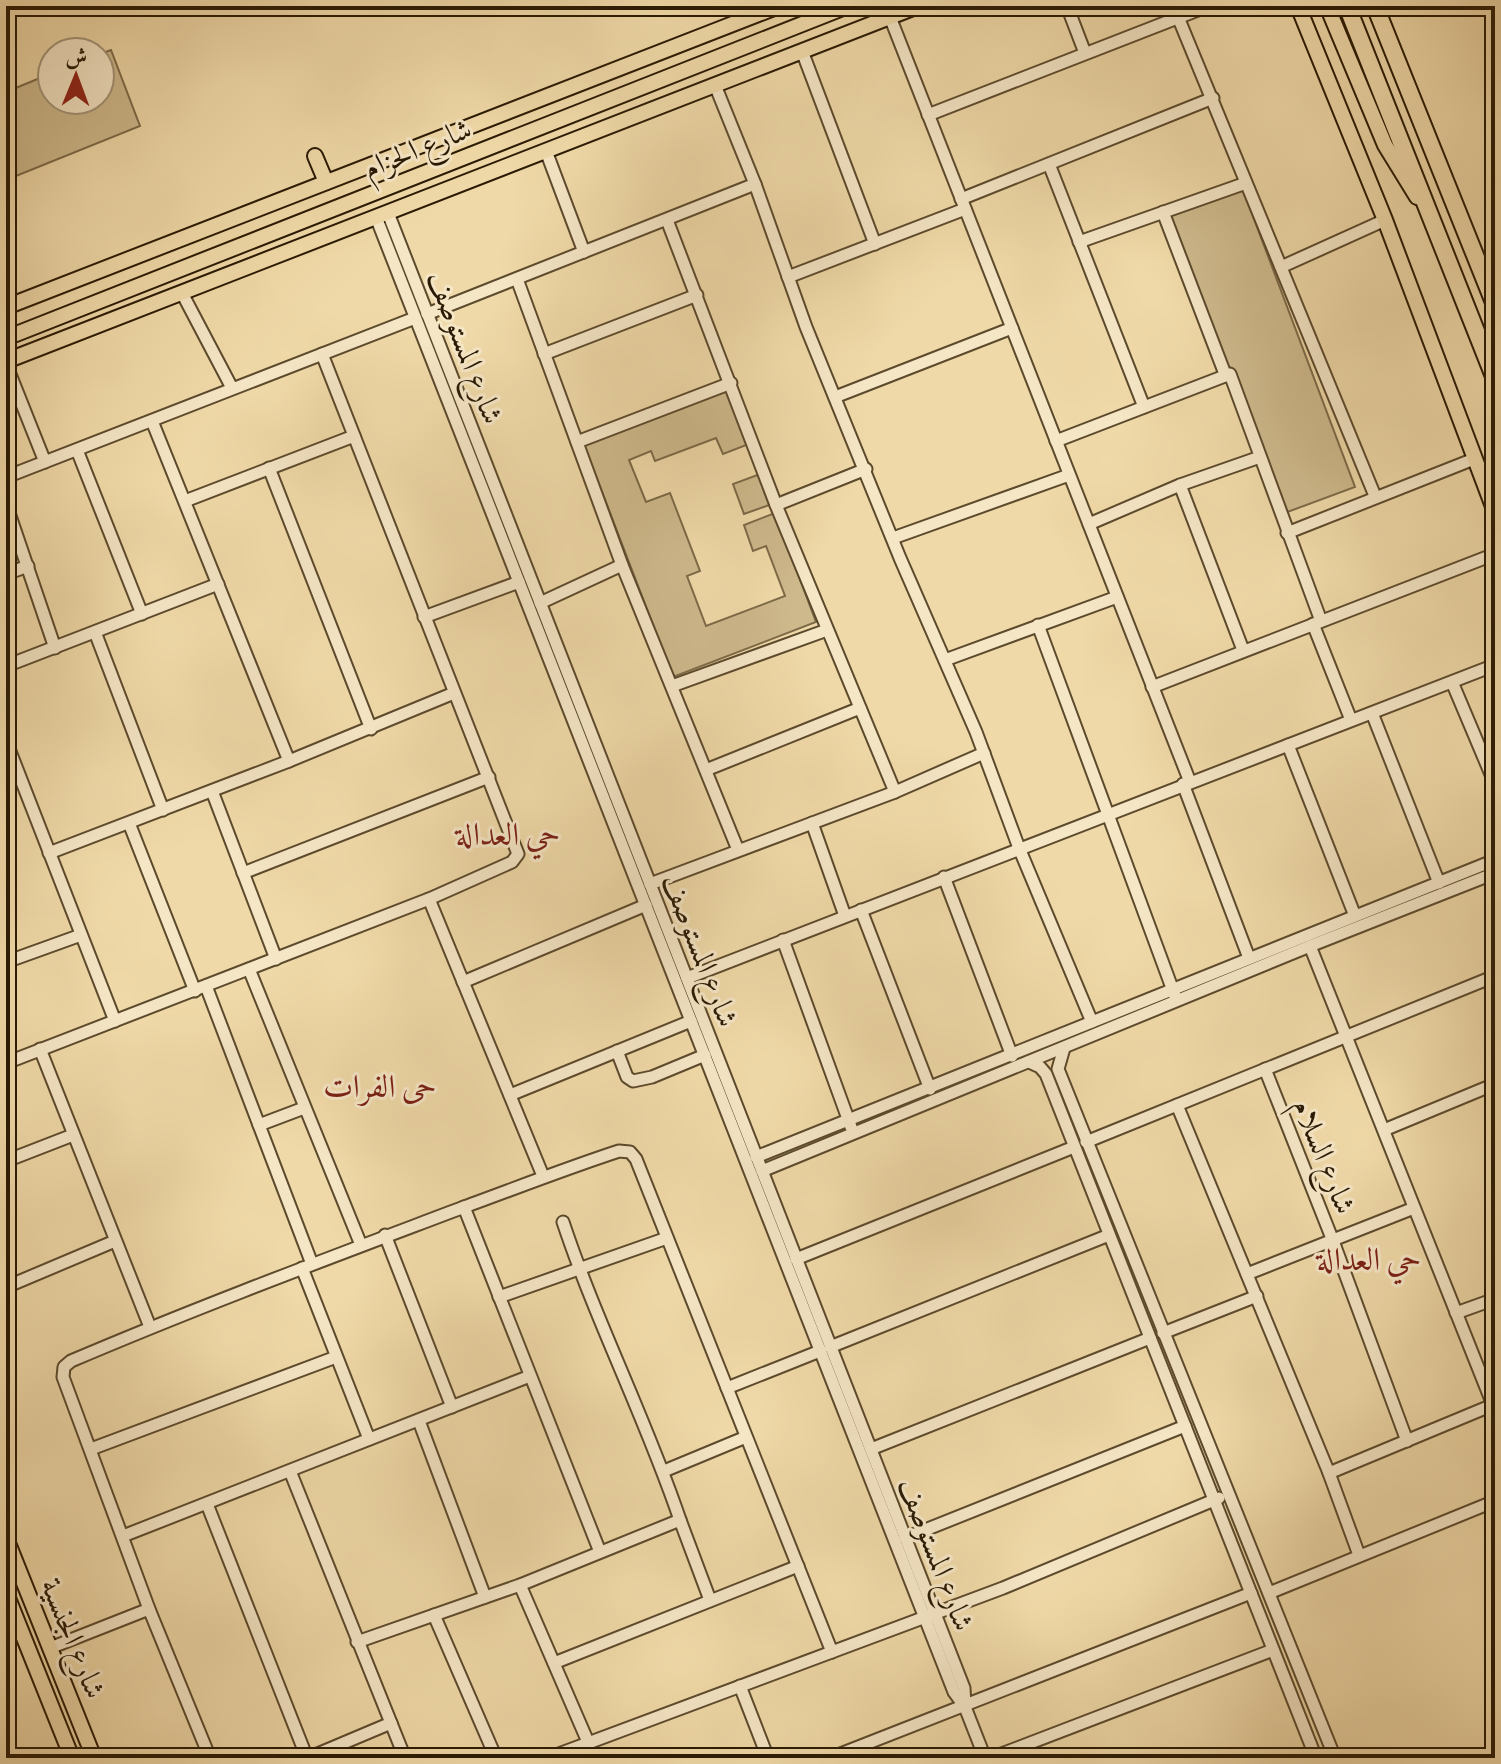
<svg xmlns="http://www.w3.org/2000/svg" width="1501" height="1764" viewBox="0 0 1501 1764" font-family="'EB Garamond',Amiri,serif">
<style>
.green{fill:#ceb98c;stroke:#7c6a48;stroke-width:2}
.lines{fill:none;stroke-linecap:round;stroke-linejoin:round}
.minor-casing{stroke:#5c4a2d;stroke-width:15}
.major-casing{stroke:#2a1a04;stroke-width:18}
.highway-casing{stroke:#2a1a04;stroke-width:20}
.minor{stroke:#f5e6c6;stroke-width:11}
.major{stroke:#f0d9a8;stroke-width:14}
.highway{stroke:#f0d9a8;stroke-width:16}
.labels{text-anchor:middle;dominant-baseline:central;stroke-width:6;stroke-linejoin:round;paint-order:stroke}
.street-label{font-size:30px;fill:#2a1a04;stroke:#f5e6c6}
.neighbourhood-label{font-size:32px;fill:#7a1f14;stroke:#f5e6c6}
</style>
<rect width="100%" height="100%" fill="#f0d9a8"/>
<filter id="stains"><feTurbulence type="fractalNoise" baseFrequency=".0025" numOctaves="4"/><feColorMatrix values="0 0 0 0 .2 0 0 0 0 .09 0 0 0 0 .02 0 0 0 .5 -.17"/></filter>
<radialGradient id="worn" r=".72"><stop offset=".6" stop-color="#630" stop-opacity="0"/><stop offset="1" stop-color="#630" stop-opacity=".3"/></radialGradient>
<g class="green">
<path d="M111,50L140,126L6,180V92L52,73V100H100V54Z"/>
<path d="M1242,187L1355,487L1282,514L1169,214Z"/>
<path d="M729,390L749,444L723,454L716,438L655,461L651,451L629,460L646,502L670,493L700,571L687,576L706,626L785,596L766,546L753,551L744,525L775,513L816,622L673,677L584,445Z"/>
<path d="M760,474L772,504L744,514L733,484Z"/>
</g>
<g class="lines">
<defs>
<g id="minor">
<path d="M1067,6L1085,53"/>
<path d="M890,17L1190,782"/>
<path d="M1178,17L1375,496"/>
<path d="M802,51L875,244"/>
<path d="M715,85L755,184L806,327L900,558L976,732L1019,848L1092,1022"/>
<path d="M928,115L1208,6"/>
<path d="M546,151L584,252"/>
<path d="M1049,164L1144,407"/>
<path d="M961,199L1213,98"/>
<path d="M1163,212L1225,374"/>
<path d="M388,213L964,1688L965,1706"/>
<path d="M376,217L954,1692L965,1707L985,1758"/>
<path d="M667,220L776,505L895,792"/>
<path d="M1079,242L1246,183"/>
<path d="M1281,267L1385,220"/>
<path d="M788,277L965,209"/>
<path d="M517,279L622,565L738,850"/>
<path d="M182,293L232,388"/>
<path d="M427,314L755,184"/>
<path d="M544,354L697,295"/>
<path d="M6,364L45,462"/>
<path d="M835,397L1012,328"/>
<path d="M152,421L289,761"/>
<path d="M1056,441L1230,374L1321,621"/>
<path d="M577,442L731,383"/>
<path d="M77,450L142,614"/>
<path d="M269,468L371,729"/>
<path d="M6,477L415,318"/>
<path d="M1180,485L1243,650"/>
<path d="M185,501L354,436"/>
<path d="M6,504L55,648"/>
<path d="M776,505L866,469"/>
<path d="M1089,524L1180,485L1260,457"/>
<path d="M1287,533L1474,459"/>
<path d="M893,538L1069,475"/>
<path d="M6,574L28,566"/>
<path d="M540,603L622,565"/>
<path d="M424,617L519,582"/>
<path d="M1313,624L1351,720"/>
<path d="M1038,625L1175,996"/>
<path d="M95,632L163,810"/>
<path d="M945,660L1117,597"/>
<path d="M6,666L218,584"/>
<path d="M1452,682L1495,784"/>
<path d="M672,686L827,630"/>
<path d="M1152,687L1495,554"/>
<path d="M1372,713L1439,883"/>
<path d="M6,741L115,1021"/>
<path d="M1288,745L1355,916"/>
<path d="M706,770L860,708"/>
<path d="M1183,784L1249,958"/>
<path d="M212,791L276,959"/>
<path d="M129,823L195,991"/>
<path d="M812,823L845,916"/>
<path d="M49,853L289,761L454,693"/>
<path d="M243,873L489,777"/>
<path d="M1488,876L1495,892"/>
<path d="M944,877L1012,1056"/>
<path d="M650,884L895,792L984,753"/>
<path d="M429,899L543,1176"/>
<path d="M861,910L930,1089"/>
<path d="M783,940L851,1127"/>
<path d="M1310,946L1495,1410"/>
<path d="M6,962L81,935"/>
<path d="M249,969L361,1245"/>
<path d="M687,978L1495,665"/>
<path d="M463,982L646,905"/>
<path d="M206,986L312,1264"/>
<path d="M1064,1048L1058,1069L1335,1758"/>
<path d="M40,1049L150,1327"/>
<path d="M617,1051L627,1077L633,1081L652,1077L705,1055"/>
<path d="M1029,1062L1040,1067L1046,1074L1316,1758"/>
<path d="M6,1063L429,899L512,862L518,854L322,354"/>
<path d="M1265,1069L1333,1241L1407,1441"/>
<path d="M510,1095L691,1021"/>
<path d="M1177,1105L1329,1473L1359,1555"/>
<path d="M259,1125L304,1108"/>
<path d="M1384,1130L1495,1084"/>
<path d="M1086,1142L1495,976"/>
<path d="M756,1157L1495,860"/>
<path d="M6,1161L73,1135"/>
<path d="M762,1171L1310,946L1495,873"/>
<path d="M464,1207L600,1552"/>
<path d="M563,1222C597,1324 646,1419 680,1520"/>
<path d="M385,1235L452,1407"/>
<path d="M796,1259L1074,1147"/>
<path d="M302,1268L369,1439"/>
<path d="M1247,1274L1414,1208"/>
<path d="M6,1287L115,1241"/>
<path d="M499,1297L667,1238"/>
<path d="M1456,1313L1495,1299"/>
<path d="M1163,1333L1257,1296"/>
<path d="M830,1347L1109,1235"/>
<path d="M727,1388L820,1351"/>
<path d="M419,1421L485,1597"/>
<path d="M91,1449L336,1357"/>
<path d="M871,1449L1150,1338"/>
<path d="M290,1471L405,1758"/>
<path d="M664,1471L746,1437"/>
<path d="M1329,1473L1495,1404"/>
<path d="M207,1504L307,1758"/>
<path d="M123,1536L530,1376"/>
<path d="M905,1538L1185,1426"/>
<path d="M520,1585L588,1742"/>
<path d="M1269,1593L1495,1501"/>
<path d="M434,1615L496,1758"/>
<path d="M357,1642L520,1585L680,1520L710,1600"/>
<path d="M50,1648L149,1609"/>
<path d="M554,1663L798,1566"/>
<path d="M740,1686L768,1758"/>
<path d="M210,1758L149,1609L63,1377L64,1367L71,1361C200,1306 332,1257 464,1207C516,1188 567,1168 619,1151L630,1152L636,1159L832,1652"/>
<path d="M308,1758L391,1723"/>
<path d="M548,1758L1003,1588L1219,1498"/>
<path d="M830,1758L1251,1593"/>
<path d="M991,1758L1273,1650"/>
</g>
<g id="major">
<path d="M1298,6L1385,220L1495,512"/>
<path d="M1327,6L1385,145L1417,197"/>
<path d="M315,156L326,182"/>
<path d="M6,307L779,6"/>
<path d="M6,338L848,6"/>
<path d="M6,361L918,6"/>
<path d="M6,1538L94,1758"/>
<path d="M6,1593L72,1758"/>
</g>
<g id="highway">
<path d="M1347,6L1495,379"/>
<path d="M1375,6L1495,305"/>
</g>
</defs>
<use href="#minor" class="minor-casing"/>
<use href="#major" class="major-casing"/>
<use href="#highway" class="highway-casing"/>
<use href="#minor" class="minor"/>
<use href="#major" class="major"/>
<use href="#highway" class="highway"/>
</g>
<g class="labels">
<g class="street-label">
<text transform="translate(417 148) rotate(-22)">شارع الحزام</text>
<text transform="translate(466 347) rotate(69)">شارع المستوصف</text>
<text transform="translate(701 950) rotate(69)">شارع المستوصف</text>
<text transform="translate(1325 1156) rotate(68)">شارع السلام</text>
<text transform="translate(937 1554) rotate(69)">شارع المستوصف</text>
<text transform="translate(74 1638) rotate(68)">شارع الجنسية</text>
</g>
<g class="neighbourhood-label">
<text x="508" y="834">حي العدالة</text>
<text x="380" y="1086">حی الفرات</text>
<text x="1369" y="1259">حي العدالة</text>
</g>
</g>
<rect width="1501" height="1764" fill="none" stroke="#f0d9a8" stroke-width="32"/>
<rect x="8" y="8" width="1485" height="1748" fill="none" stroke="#2a1a04" stroke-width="4"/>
<rect x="16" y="16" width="1469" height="1732" fill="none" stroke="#2a1a04" stroke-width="2"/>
<g transform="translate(76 76) rotate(1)"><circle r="38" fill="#f5e6c6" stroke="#a49478" stroke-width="2"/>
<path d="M0-6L14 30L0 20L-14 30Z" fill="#8f2418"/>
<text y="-12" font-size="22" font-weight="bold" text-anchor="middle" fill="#2a1a04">ش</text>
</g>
<rect width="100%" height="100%" filter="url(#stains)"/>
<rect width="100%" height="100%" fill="url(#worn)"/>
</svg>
